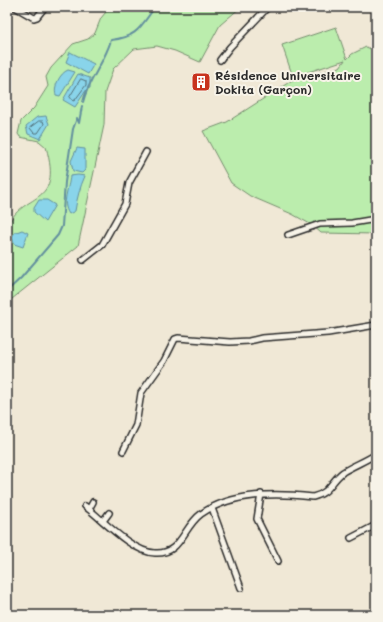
<svg xmlns="http://www.w3.org/2000/svg" width="383" height="622" viewBox="0 0 383 622" font-family="Mali,sans-serif">
<style>
.green{fill:#bbedad;stroke:#738c6c}
.water{fill:#89d4ea;stroke:#63909e}
.lines{fill:none;stroke-linecap:round;stroke-linejoin:round}
.shore{stroke:#516f77;stroke-width:1}
.stream{stroke:#63909e;stroke-width:2}
.minor-casing{stroke:#2b2b2b;stroke-width:8}
.minor{stroke:#f7f3e8;stroke-width:5}
.labels{text-anchor:middle;dominant-baseline:central;stroke-width:4;stroke-linejoin:round;paint-order:stroke}
.poi-label{font-size:12px;font-weight:bold;fill:#2b2b2b;stroke:#f7f3e8;text-anchor:start}
</style>
<rect width="100%" height="100%" fill="#f0e8d6"/>
<filter id="ink" filterUnits="userSpaceOnUse"><feTurbulence type="fractalNoise" baseFrequency=".025" numOctaves="2"/><feDisplacementMap in="SourceGraphic" scale="8" xChannelSelector="R" yChannelSelector="G"/><feConvolveMatrix kernelMatrix="1 2 1 2 8 2 1 2 1" color-interpolation-filters="sRGB"/></filter>
<g filter="url(#ink)">
<g class="green">
<path d="M110,7H241L220,25L200,62L175,51L157,46L134,49L113,69L105,92L104,125L78,246L7,303V228C21,190 64,209 46,147L39,141L20,137L18,134L21,121L34,108L48,86L46,77L51,68L73,44L88,39L95,33L101,18Z"/>
<path d="M336,27L347,59L352,54L366,47L376,51V234L321,233L312,225L292,214L250,196L231,183L203,131L227,122L291,81L340,67L345,60L293,77L282,45Z"/>
</g>
<g class="water">
<path d="M70,52L94,64L88,74L66,62Z"/>
<path d="M68,70L75,72L60,96L56,95C53,87 60,73 68,70Z"/>
<path d="M78,74L90,78V88L87,89L75,107L63,100Z"/>
<path d="M46,116L49,124L40,139L28,134L26,126L37,117Z"/>
<path d="M77,148L85,149V170L82,173L73,171L71,161Z"/>
<path d="M78,175L85,176C80,187 77,198 75,211L69,214C61,202 69,189 70,176Z"/>
<path d="M39,200H47L55,205L45,222L34,212V208Z"/>
<path d="M22,230L28,233L23,247L14,244L12,237L14,233Z"/>
</g>
<g class="lines">
<g class="shore">
<path d="M81,79L86,81V85L75,100L73,101L70,97Z"/>
<path d="M39,121H43L44,124L38,133H34L30,128Z"/>
</g>
<g class="stream">
<path d="M83,102C88,80 105,62 111,40C138,37 140,27 155,7"/>
<path d="M7,291L21,278L58,235L62,226L65,182L73,129L77,118L79,123L82,106"/>
</g>
<defs>
<g id="minor">
<path d="M15,7L34,18L37,17L45,7"/>
<path d="M220,60L230,47L268,7"/>
<path d="M376,131V135"/>
<path d="M288,235L320,224L352,223L376,219"/>
<path d="M83,260L102,245L125,204L129,183L146,152"/>
<path d="M123,451L136,425L141,393L164,361L175,339L178,338L230,342L249,341L262,338L328,333L376,325"/>
<path d="M261,494L257,519L278,561"/>
<path d="M85,506C103,520 132,552 155,553C181,555 183,527 201,514C232,492 277,493 313,497C330,493 330,482 343,472C354,465 366,461 376,454"/>
<path d="M212,508L241,588"/>
<path d="M89,509L93,502"/>
<path d="M103,521L109,513"/>
<path d="M351,538L376,525"/>
</g>
</defs>
<use href="#minor" class="minor-casing"/>
<use href="#minor" class="minor"/>
</g>
</g>
<defs>
<symbol id="building-square" viewBox="-11 -11 22 22"><rect x="-9" y="-9" width="18" height="18" rx="4" fill="#c8321e" stroke="#f7f3e8"/><path d="M-4-6H4V6H1V3H-1V6H-4ZM-2.5-4.3h1.7v1.8h-1.7ZM.8-4.3h1.7v1.8H.8ZM-2.5-1h1.7V.8h-1.7ZM.8-1h1.7V.8H.8Z" fill="#fff"/></symbol>
</defs>
<g fill-rule="evenodd">
<use href="#building-square" x="190" y="71" width="22" height="22"/>
</g>
<g class="labels">
<g class="poi-label">
<text x="215" y="75">Résidence Universitaire<tspan x="215" dy="14">Dokita (Garçon)</tspan></text>
</g>
</g>
<rect width="383" height="622" fill="none" stroke="#f7f3e8" stroke-width="24"/>
<rect x="12" y="12" width="359" height="598" fill="none" stroke="#2b2b2b" stroke-width="1.5" filter="url(#ink)"/>
</svg>
